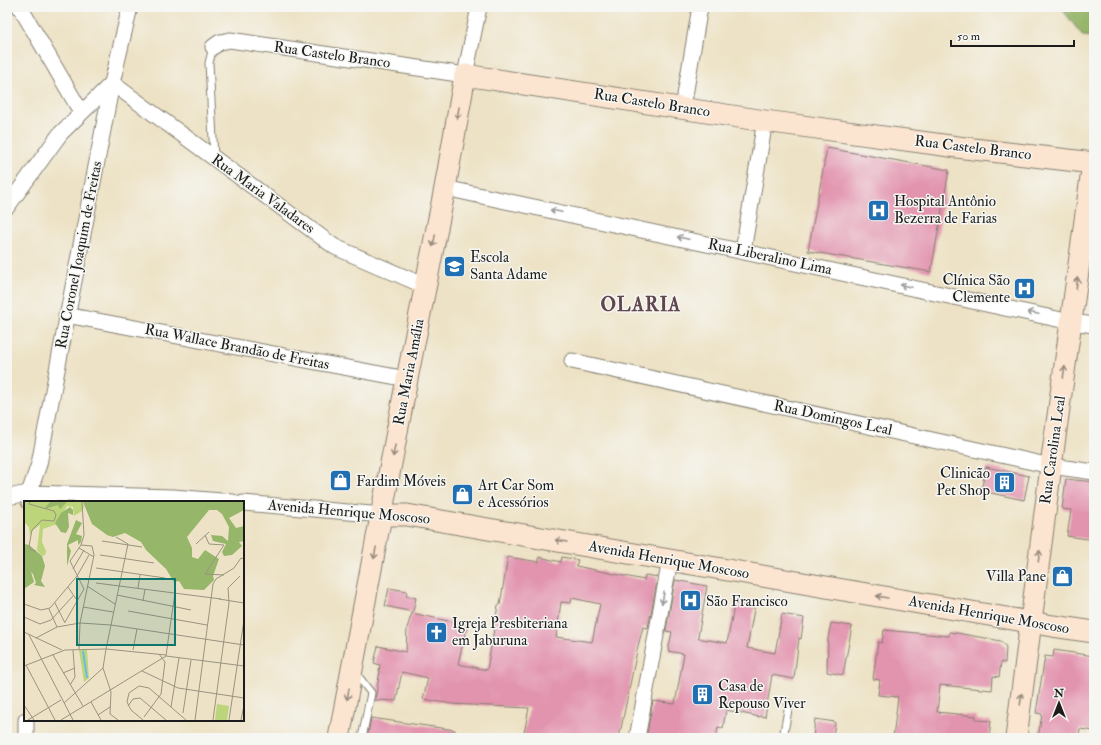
<svg xmlns="http://www.w3.org/2000/svg" width="1101" height="745" viewBox="0 0 1101 745" font-family="'IM FELL Double Pica',serif">
<style>
.forest{fill:#96b66a;stroke:#596943}
.building{fill:#e293ae;fill-rule:evenodd}
.lines{fill:none;stroke-linecap:round;stroke-linejoin:round}
.lane-casing{stroke:#847f70;stroke-width:9}
.street-casing{stroke:#847f70;stroke-width:17}
.secondary-casing{stroke:#847f70;stroke-width:23}
.lane{stroke:#fff;stroke-width:7}
.street{stroke:#fff;stroke-width:15}
.secondary{stroke:#fce5d0;stroke-width:21}
.oneway{stroke:#978b7f}
.oneway2{stroke:#999}
.labels{text-anchor:middle;dominant-baseline:central;stroke-width:3;stroke-linejoin:round;paint-order:stroke}
.street-label{font-size:15px;fill:#1c1c1c;stroke:#f6f6f2}
.poi-label{font-size:15px;fill:#1c1c1c;stroke:#f6f6f2;text-anchor:start}
.district-label{font-size:19px;font-weight:bold;letter-spacing:1px;fill:#61464f;stroke:#f6f6f2}
.inset-river{fill:none;stroke:#6cbbe7;stroke-width:2}
.inset-road{fill:none;stroke:#999381;stroke-width:1}
.view{fill:#0f766e;fill-opacity:0.15;stroke:#0f766e;stroke-width:2}
.inset-edge{fill:none;stroke:#1c1c1c;stroke-width:2}
</style>
<rect width="100%" height="100%" fill="#f6f6f2"/>
<filter id="ink" filterUnits="userSpaceOnUse"><feTurbulence type="fractalNoise" baseFrequency=".025" numOctaves="2"/><feDisplacementMap in="SourceGraphic" scale="8" xChannelSelector="R" yChannelSelector="G"/><feConvolveMatrix kernelMatrix="1 2 1 2 8 2 1 2 1" color-interpolation-filters="sRGB"/></filter>
<filter id="wash" filterUnits="userSpaceOnUse"><feTurbulence type="fractalNoise" baseFrequency=".012" numOctaves="4" result="noise"/><feDisplacementMap in="SourceGraphic" scale="16" xChannelSelector="R" yChannelSelector="G"/><feGaussianBlur stdDeviation="0.9" result="paint"/><feColorMatrix in="noise" values="0 0 0 0 0 0 0 0 0 0 0 0 0 0 0 0 0 1.4 0 .05"/><feComposite in="paint" operator="in"/></filter>
<g filter="url(#wash)">
<rect width="100%" height="100%" fill="#ede2c5"/>
<path class="forest" d="M1063,7H1094V37L1083,36L1065,13Z"/>
<g id="blocks">
<g class="building">
<path d="M827,148L949,170L931,272L808,251Z"/>
<path d="M986,467L1029,476L1024,500L981,491Z"/>
<path d="M1066,479L1094,482V540L1067,536L1071,510L1062,509Z"/>
<path d="M508,557L539,562V557L561,562L562,557L578,560L576,566L605,572L644,580L645,575L658,577L648,628L643,627L638,646L619,738H523L529,708L452,704L423,699L428,678L402,672L396,701L375,700L380,671H379L380,665L374,663L378,646L406,652L407,628L412,613L467,625L458,664L487,670L498,605H500ZM572,598L600,604L592,642L556,637L561,602L571,603Z"/>
<path d="M675,580L707,586L698,637L702,639L727,643L735,601L755,604L747,648L775,653L782,614L804,618L801,639L799,638L794,679L772,675L765,717L760,716V717L726,710L723,728L718,727L716,738H646L653,701L675,704L684,654L668,651L672,632L666,631Z"/>
<path d="M389,588L407,591L406,596L416,598L413,612L385,606Z"/>
<path d="M831,623L852,626L843,675L827,672L828,638Z"/>
<path d="M884,630L949,636V632L957,633L1001,641L1006,647L1005,663L1001,662L999,677L993,676L992,690L940,685L937,712L976,716V720L991,721L989,738H893L898,697L878,695L880,680L873,679L878,642L882,643Z"/>
<path d="M1054,650L1094,656V731L1080,729L1078,738H1038L1042,714L1036,713L1045,656L1053,657Z"/>
<path d="M371,718L455,730V738H367Z"/>
<path d="M815,719L835,722L833,738H813Z"/>
</g>
</g>
</g>
<g filter="url(#ink)">
<use href="#blocks" fill-opacity="0" stroke="#847f70" stroke-width="1"/>
<g class="lines">
<defs>
<g id="lane">
<path d="M213,47L209,63L214,158"/>
<path d="M355,672L371,693L362,738"/>
<path d="M783,738L789,704"/>
</g>
<g id="street">
<path d="M20,7L81,112"/>
<path d="M213,47L220,42L230,40L465,75L479,7"/>
<path d="M683,107L700,7"/>
<path d="M445,188L1071,322L1094,325"/>
<path d="M7,207L60,134L112,83L335,247L425,286"/>
<path d="M743,251L765,121"/>
<path d="M66,315L407,379"/>
<path d="M572,361L1051,466L1094,472"/>
<path d="M7,497L29,493L173,497L233,502"/>
<path d="M29,502V493L39,464L112,83L130,7"/>
<path d="M243,503L383,515"/>
<path d="M26,738V720"/>
<path d="M637,738L670,560"/>
</g>
<g id="secondary">
<path d="M383,515H407L1053,626L1094,632"/>
<path d="M339,738L407,379L445,188L465,75L765,121L965,148L1094,163"/>
<path d="M1016,738L1051,466L1093,163"/>
</g>
</defs>
<use href="#lane" class="lane-casing"/>
<use href="#street" class="street-casing"/>
<use href="#secondary" class="secondary-casing"/>
<use href="#lane" class="lane"/>
<use href="#street" class="street"/>
<use href="#secondary" class="secondary"/>
</g>
<defs><path id="oneway-shaft" d="M-6 0H5M1.5-3L5.5 0L1.5 3" fill="none" stroke-width="1.6" stroke-linecap="round" stroke-linejoin="round"/></defs>
<g class="oneway">
<use href="#oneway-shaft" transform="translate(458 113) rotate(100)"/>
<use href="#oneway-shaft" transform="translate(434 241) rotate(102)"/>
<use href="#oneway-shaft" transform="translate(1077 283) rotate(-82)"/>
<use href="#oneway-shaft" transform="translate(1064 372) rotate(-82)"/>
<use href="#oneway-shaft" transform="translate(394 451) rotate(100)"/>
<use href="#oneway-shaft" transform="translate(561 541) rotate(-170)"/>
<use href="#oneway-shaft" transform="translate(375 553) rotate(101)"/>
<use href="#oneway-shaft" transform="translate(1039 556) rotate(-83)"/>
<use href="#oneway-shaft" transform="translate(882 597) rotate(-170)"/>
<use href="#oneway-shaft" transform="translate(348 694) rotate(101)"/>
<use href="#oneway-shaft" transform="translate(1021 699) rotate(-83)"/>
</g>
<g class="oneway2">
<use href="#oneway-shaft" transform="translate(556 211) rotate(-168)"/>
<use href="#oneway-shaft" transform="translate(683 238) rotate(-168)"/>
<use href="#oneway-shaft" transform="translate(906 286) rotate(-168)"/>
<use href="#oneway-shaft" transform="translate(1033 313) rotate(-168)"/>
<use href="#oneway-shaft" transform="translate(663 598) rotate(101)"/>
</g>
</g>
<defs>
<symbol id="hospital-square" viewBox="-11 -11 22 22"><rect x="-9" y="-9" width="18" height="18" rx="4" fill="#1f6fb2" stroke="#f6f6f2"/><path d="M-5-5h3v3.5h4V-5h3V5h-3V1.5h-4V5h-3Z" fill="#fff"/></symbol>
<symbol id="school-square" viewBox="-11 -11 22 22"><rect x="-9" y="-9" width="18" height="18" rx="4" fill="#1f6fb2" stroke="#f6f6f2"/><path d="M0-5L7-2L0 1L-7-2ZM-4 1L0 2.5L4 1V4Q0 6-4 4Z" fill="#fff"/></symbol>
<symbol id="shop-square" viewBox="-11 -11 22 22"><rect x="-9" y="-9" width="18" height="18" rx="4" fill="#1f6fb2" stroke="#f6f6f2"/><path d="M-5-2.5h2.3a2.7 3.5 0 0 1 5.4 0H5L5.5 6h-11ZM-1.5-2.5h3a1.5 2.3 0 0 0-3 0Z" fill="#fff"/></symbol>
<symbol id="building-square" viewBox="-11 -11 22 22"><rect x="-9" y="-9" width="18" height="18" rx="4" fill="#1f6fb2" stroke="#f6f6f2"/><path d="M-4-6H4V6H1V3H-1V6H-4ZM-2.5-4.3h1.7v1.8h-1.7ZM.8-4.3h1.7v1.8H.8ZM-2.5-1h1.7V.8h-1.7ZM.8-1h1.7V.8H.8Z" fill="#fff"/></symbol>
<symbol id="church-square" viewBox="-11 -11 22 22"><rect x="-9" y="-9" width="18" height="18" rx="4" fill="#1f6fb2" stroke="#f6f6f2"/><path d="M-1.2-6h2.4v3.5h3.3v2.4h-3.3V6h-2.4V-.1h-3.3v-2.4h3.3Z" fill="#fff"/></symbol>
</defs>
<g fill-rule="evenodd">
<use href="#hospital-square" x="866" y="198" width="25" height="25"/>
<use href="#school-square" x="442" y="254" width="25" height="25"/>
<use href="#hospital-square" x="1012" y="276" width="25" height="25"/>
<use href="#shop-square" x="328" y="468" width="25" height="25"/>
<use href="#building-square" x="992" y="470" width="25" height="25"/>
<use href="#shop-square" x="450" y="482" width="25" height="25"/>
<use href="#shop-square" x="1050" y="564" width="25" height="25"/>
<use href="#hospital-square" x="678" y="588" width="25" height="25"/>
<use href="#church-square" x="424" y="620" width="25" height="25"/>
<use href="#building-square" x="690" y="682" width="25" height="25"/>
</g>
<g class="labels">
<g class="street-label">
<text transform="translate(332 55) rotate(8)">Rua Castelo Branco</text>
<text transform="translate(652 103) rotate(9)">Rua Castelo Branco</text>
<text transform="translate(973 148) rotate(7)">Rua Castelo Branco</text>
<text transform="translate(263 194) rotate(36)">Rua Maria Valadares</text>
<text transform="translate(79 255) rotate(-79)">Rua Coronel Joaquim de Freitas</text>
<text transform="translate(770 257) rotate(12)">Rua Liberalino Lima</text>
<text transform="translate(237 347) rotate(11)">Rua Wallace Brandão de Freitas</text>
<text transform="translate(409 372) rotate(-79)">Rua Maria Amália</text>
<text transform="translate(833 418) rotate(12)">Rua Domingos Leal</text>
<text transform="translate(1053 450) rotate(-82)">Rua Carolina Leal</text>
<text transform="translate(349 512) rotate(5)">Avenida Henrique Moscoso</text>
<text transform="translate(669 560) rotate(10)">Avenida Henrique Moscoso</text>
<text transform="translate(989 615) rotate(10)">Avenida Henrique Moscoso</text>
</g>
<g class="poi-label">
<text x="894" y="201">Hospital Antônio<tspan x="894" dy="17">Bezerra de Farias</tspan></text>
<text x="470" y="257">Escola<tspan x="470" dy="17">Santa Adame</tspan></text>
<text x="1010" y="280" text-anchor="end">Clínica São<tspan x="1010" dy="17">Clemente</tspan></text>
<text x="990" y="473" text-anchor="end">Clinicão<tspan x="990" dy="17">Pet Shop</tspan></text>
<text x="356" y="481">Fardim Móveis</text>
<text x="478" y="485">Art Car Som<tspan x="478" dy="17">e Acessórios</tspan></text>
<text x="1046" y="576" text-anchor="end">Villa Pane</text>
<text x="706" y="601">São Francisco</text>
<text x="452" y="623">Igreja Presbiteriana<tspan x="452" dy="17">em Jaburuna</tspan></text>
<text x="718" y="686">Casa de<tspan x="718" dy="17">Repouso Viver</tspan></text>
</g>
<g class="district-label">
<text x="641" y="305">OLARIA</text>
</g>
</g>
<g transform="translate(24 501)">
<rect width="220" height="220" fill="#ede2c5"/>
<path d="M0,1H59L60,6L58,10L50,15L49,6L43,5L33,23L19,28L18,41L22,50L21,54L18,55L13,49L16,24L7,31L6,37L5,26L0,21ZM55,149H63L65,177L60,181ZM193,203L205,205L203,219H191Z" fill="#bdd57a"/>
<path d="M26,1H43L36,8L34,4L20,8ZM59,1H220V9L205,17L212,27L220,25V40L215,41L218,45L208,54L200,55L198,51L202,43L189,40L187,34L198,35L204,40L205,26L198,13L193,9H185L163,36L168,47V56L174,58L181,49L195,58L189,75L190,79L180,89L160,88L155,80L150,81L142,68L122,49L117,41L101,32L89,36L83,34L68,23ZM46,6L49,9V14L44,12L45,26L42,32L37,31L31,22L37,12ZM52,19L58,22L52,33L58,35L57,41L54,44V39L44,44L47,50L43,65V43ZM0,43L5,44L18,55L21,65L17,80L21,86L10,84L12,82L9,73L7,71L10,81L0,88Z" fill="#96b66a"/>
<path class="inset-river" d="M59,150L63,177"/>
<path class="inset-road" d="M6,1L5,3L30,10L32,14L30,20L18,19L8,29L5,45L7,49L12,50M58,1L60,34L57,44L46,60L60,88M181,34L185,43L200,44L181,73L200,74M78,40L118,46M172,43L185,31M55,47L70,56M76,54L130,62M72,67L141,77M49,68L60,49M72,82L197,98M63,85L91,103M44,86L52,98M114,87L116,74M93,94L167,109M195,98L220,102M119,100L121,88M31,102L41,122M0,103L17,109L26,107L53,75L65,54M59,106L89,111M25,108L33,126M104,110L183,124M0,116L16,123L27,119L49,95M41,121L60,88M0,131L38,149M145,133L151,92M5,134L49,219M12,137L33,126L56,122L87,124L104,43L92,36M55,148L56,122L70,54L68,45L57,44M109,149L113,128M29,154L59,205M142,155L145,133M2,164L31,219M0,165L41,149L82,148L87,124L220,144M118,170L154,187L220,197M39,172L51,167M46,184L51,176L49,149M67,201L77,219M40,202L79,167M0,204L10,219M104,205L109,198L116,197L142,219M147,206L155,157M159,212L167,159M74,214L86,206M120,216L137,193L141,161L135,153M4,219L37,199M37,219L142,155L220,165M94,219L86,213L87,191L79,167L82,148L142,154M119,219L107,209L103,201L105,192L115,185L125,187L162,219M171,219L189,83L192,78L210,67L217,57L220,58M189,219L205,102L204,87L216,75M205,219L220,119M217,219L220,204"/>
<path class="view" d="M53,78H151V144H53Z"/>
<rect width="220" height="220" class="inset-edge"/>
</g>
<rect width="1101" height="745" fill="none" stroke="#f6f6f2" stroke-width="24"/>
<g transform="translate(1059 703)" stroke="#f6f6f2" stroke-width="3" paint-order="stroke">
<path d="M0-3L7 15L0 10L-7 15Z" fill="#1c1c1c"/>
<text y="-6" font-size="11" font-weight="bold" text-anchor="middle" fill="#1c1c1c">N</text>
</g>
<path d="M951 40v6h123v-6" fill="none" stroke="#1c1c1c" stroke-width="2"/>
<text x="957" y="40" font-size="12" fill="#1c1c1c" stroke="#f6f6f2" stroke-width="3" paint-order="stroke">50 m</text>
</svg>
